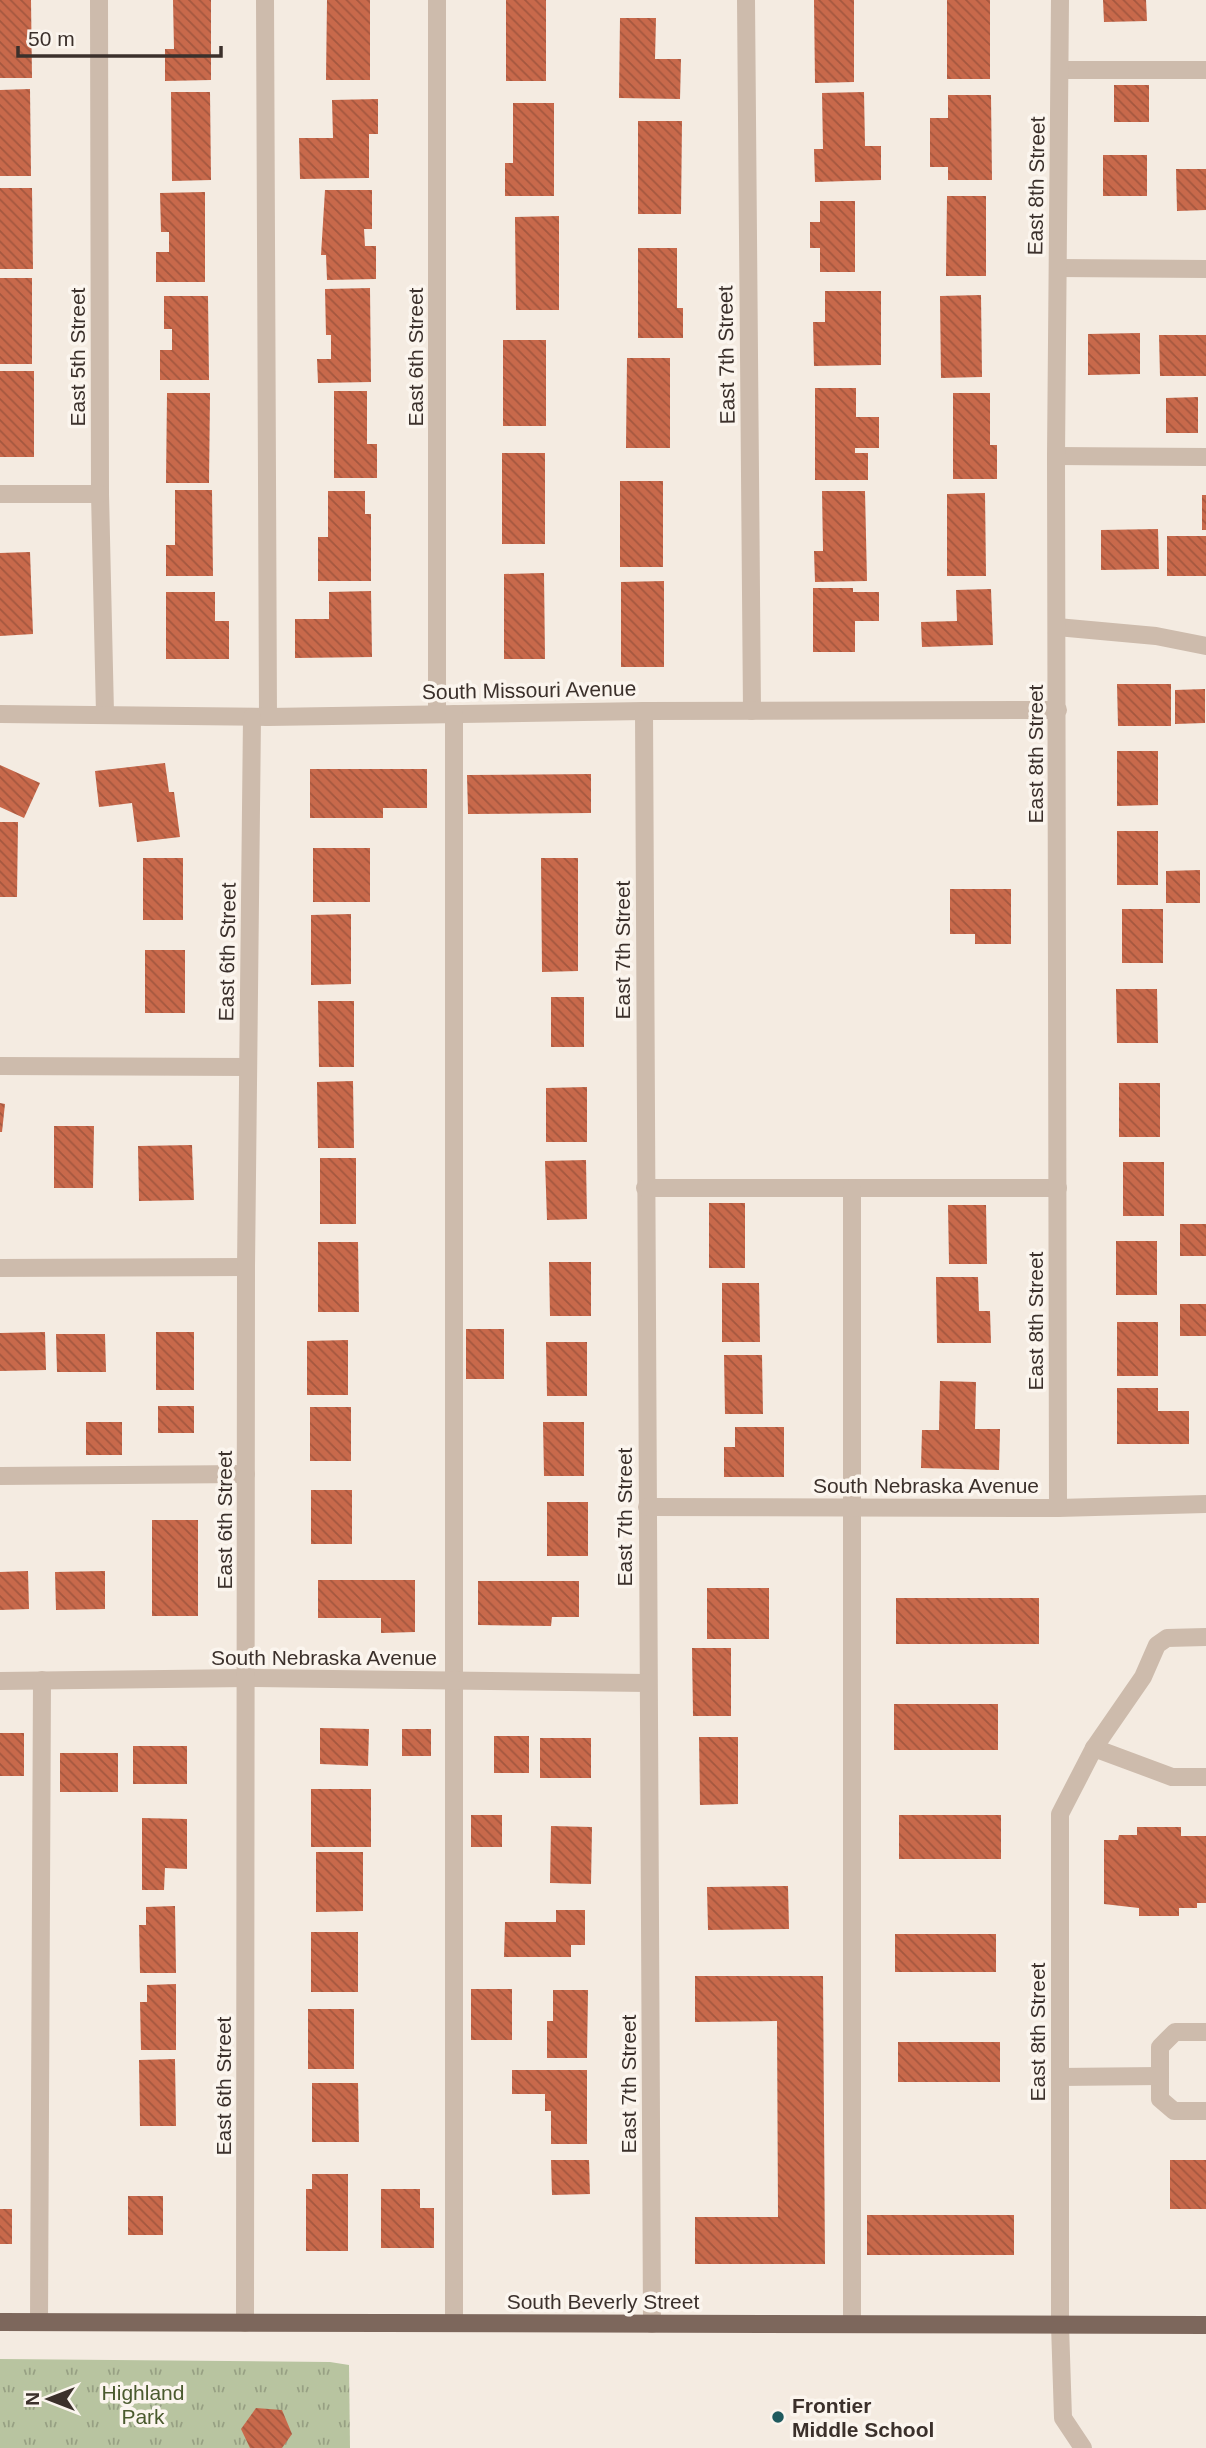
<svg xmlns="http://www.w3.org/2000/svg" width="1206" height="2448" viewBox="0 0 1206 2448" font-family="Arial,sans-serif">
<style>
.park{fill:url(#park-tufts)}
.building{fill:url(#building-back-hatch)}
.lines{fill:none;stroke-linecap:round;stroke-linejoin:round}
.minor{stroke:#cdbbac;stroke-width:18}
.major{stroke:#7d675c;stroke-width:18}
.poi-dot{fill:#1f5a5e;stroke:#fbf5ee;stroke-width:2.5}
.labels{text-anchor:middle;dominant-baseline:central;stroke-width:7;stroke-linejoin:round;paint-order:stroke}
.street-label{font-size:21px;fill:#3b302b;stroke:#fbf5ee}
.park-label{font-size:21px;fill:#4a5a2e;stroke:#fbf5ee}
.poi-label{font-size:21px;font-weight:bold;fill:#3b302b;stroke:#fbf5ee;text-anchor:start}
</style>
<defs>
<pattern id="park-tufts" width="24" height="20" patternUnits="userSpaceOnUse" patternTransform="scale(1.75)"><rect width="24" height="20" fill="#b8c4a0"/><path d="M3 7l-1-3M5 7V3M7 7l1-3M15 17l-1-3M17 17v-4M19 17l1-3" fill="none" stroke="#97a083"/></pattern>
<pattern id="building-back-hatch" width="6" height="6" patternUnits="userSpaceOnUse" patternTransform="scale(1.75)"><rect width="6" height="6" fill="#c8694b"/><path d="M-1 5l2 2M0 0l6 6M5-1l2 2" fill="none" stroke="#a4573f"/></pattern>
</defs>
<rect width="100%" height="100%" fill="#f4ebe1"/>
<path class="park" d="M0,2359L330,2362L349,2365L350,2448H0Z"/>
<g class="building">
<path d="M0,0H31L32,78H0Z"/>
<path d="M173,0H211V80L165,81V49H174Z"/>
<path d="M327,0H370V80H326Z"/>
<rect x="506" y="0" width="40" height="81"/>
<path d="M814,0H854V82L815,83Z"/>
<rect x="947" y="0" width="43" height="79"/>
<path d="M1103,0H1146L1147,21L1104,22Z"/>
<path d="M620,18H656L655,59H681L680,99L619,98Z"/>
<rect x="1114" y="85" width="35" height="37"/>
<path d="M30,89L31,176H0V90Z"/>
<path d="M171,92H210L211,180L172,181Z"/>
<path d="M864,92L865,146H881V180L815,182L814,149H823L822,93Z"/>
<path d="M948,95H991L992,180H948V167H930V118H948Z"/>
<path d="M378,99V134H369V178L300,179L299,138H333L332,100Z"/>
<path d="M513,103H554V196H505V163H513Z"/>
<path d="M638,121H682L681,214H638Z"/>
<rect x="1103" y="155" width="44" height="41"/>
<path d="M1176,169H1206V210L1177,211Z"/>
<path d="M0,188H32L33,269H0Z"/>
<path d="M325,190H372V229H364L365,246H376V279L327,280L326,255H321Z"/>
<path d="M205,192V282H156V252H169V232H161L160,193Z"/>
<path d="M947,196H986V276H946Z"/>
<path d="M820,201H855V272H820V248H810V222H820Z"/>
<path d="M559,216V310H516L515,217Z"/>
<path d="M638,248H677V308H683V338H638Z"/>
<rect x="0" y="278" width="32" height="86"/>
<path d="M370,288L371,382L318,383L317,359H331V335H326L325,289Z"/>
<path d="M825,291H881V365L814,366L813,322H825Z"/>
<path d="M981,295L982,377L941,378L940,296Z"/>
<path d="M164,296H208L209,380H160V350H172V329H164Z"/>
<path d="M1140,333V374L1088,375V334Z"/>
<path d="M1159,335H1206V376H1160Z"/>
<rect x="503" y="340" width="43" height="86"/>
<path d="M627,358H670V448H626Z"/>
<rect x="0" y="371" width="34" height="86"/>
<path d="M815,388H856V417H879V448H855V453H868V480H815Z"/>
<path d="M334,391H367V444H377V478H334Z"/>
<path d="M167,393H210L209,483H166Z"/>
<path d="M953,393H990V445H997V479H953Z"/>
<path d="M1198,397V433H1166V398Z"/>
<rect x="502" y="453" width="43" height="91"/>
<rect x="620" y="481" width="43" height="86"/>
<path d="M175,490H212L213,576H166V545H175Z"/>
<path d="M328,491H365V514H371V581H318V537H328Z"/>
<path d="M822,491H865L867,581L815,582L814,551H823Z"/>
<path d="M985,493L986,576H947V494Z"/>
<rect x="1202" y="495" width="4" height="35"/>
<path d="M1158,529L1159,569L1101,570V530Z"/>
<rect x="1167" y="536" width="39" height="40"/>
<path d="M30,552L33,634L0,636V553Z"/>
<path d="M544,573L545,659H504V574Z"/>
<path d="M664,581V667H621V582Z"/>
<path d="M813,588H853V592H879V621H855V652H813Z"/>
<path d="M991,589L993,645L922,647L921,622L957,621L956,590Z"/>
<path d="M371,591L372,657L295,658V619H329V592Z"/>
<path d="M166,592H215V621H229V659H166Z"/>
<path d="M1117,684H1171V726H1118Z"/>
<path d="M1205,689V723L1175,724V690Z"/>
<path d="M1117,751H1158V805L1117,806Z"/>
<path d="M165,763L169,792H174L180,837L137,842L132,803L99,807L95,771Z"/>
<path d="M0,765L40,783L24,818L0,807Z"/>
<path d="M310,769H427V808H383V818H310Z"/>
<path d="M591,774V813L468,814L467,775Z"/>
<path d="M0,822H18L17,897H0Z"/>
<rect x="1117" y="831" width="41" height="54"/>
<rect x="313" y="848" width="57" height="54"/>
<rect x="143" y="858" width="40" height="62"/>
<path d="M541,858H578V971L542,972Z"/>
<path d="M1200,870V903H1166V871Z"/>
<path d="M950,889H1011V944H975V934H950Z"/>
<rect x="1122" y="909" width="41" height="54"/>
<path d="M351,914V984L311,985V915Z"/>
<rect x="145" y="950" width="40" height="63"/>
<path d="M1116,989H1157L1158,1043H1117Z"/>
<rect x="551" y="997" width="33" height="50"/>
<path d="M318,1001H354V1067H319Z"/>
<path d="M353,1081L354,1148H318L317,1082Z"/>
<rect x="1119" y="1083" width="41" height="54"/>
<path d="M587,1087V1142H546V1088Z"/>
<path d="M0,1103L5,1104L2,1132H0Z"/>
<path d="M54,1126H94L93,1188H54Z"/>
<path d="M192,1145L194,1200L139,1201L138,1146Z"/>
<rect x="320" y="1158" width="36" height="66"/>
<path d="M586,1160L587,1219L547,1220L545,1161Z"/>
<rect x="1123" y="1162" width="41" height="54"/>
<rect x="709" y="1203" width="36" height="65"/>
<path d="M948,1205H986L987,1264H949Z"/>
<rect x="1180" y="1224" width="26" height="32"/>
<rect x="1116" y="1241" width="41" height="54"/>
<path d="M318,1242H358L359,1312H318Z"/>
<path d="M549,1262H591V1316H550Z"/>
<path d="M936,1277H978L979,1311H990L991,1343H937Z"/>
<path d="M722,1283H759L760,1342H722Z"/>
<rect x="1180" y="1304" width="26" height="32"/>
<rect x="1117" y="1322" width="41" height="54"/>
<rect x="466" y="1329" width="38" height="50"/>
<path d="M45,1332L46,1370L0,1371V1333Z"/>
<rect x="156" y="1332" width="38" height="58"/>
<path d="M56,1334H105L106,1372H57Z"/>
<path d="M348,1340V1395H307V1341Z"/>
<path d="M546,1342H587V1396H547Z"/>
<path d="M724,1355H762L763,1414H725Z"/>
<path d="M940,1381L976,1382L975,1429H1000L999,1470L921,1468L922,1430H939Z"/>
<path d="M1117,1388H1158V1411H1189V1444H1117Z"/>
<rect x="158" y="1406" width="36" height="27"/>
<rect x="310" y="1407" width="41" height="54"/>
<rect x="86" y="1422" width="36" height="33"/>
<path d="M543,1422H584V1476H544Z"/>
<path d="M735,1427H784V1477H724V1447H735Z"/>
<rect x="311" y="1490" width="41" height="54"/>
<rect x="547" y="1502" width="41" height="54"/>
<rect x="152" y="1520" width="46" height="96"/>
<path d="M28,1571L29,1609L0,1610V1572Z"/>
<path d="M105,1571V1609L56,1610L55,1572Z"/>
<path d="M318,1580H415V1632L381,1633V1618H318Z"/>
<path d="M478,1581H579V1617H552L551,1626L478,1625Z"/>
<rect x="707" y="1588" width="62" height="51"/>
<rect x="896" y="1598" width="143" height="46"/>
<path d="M692,1648H731V1716H693Z"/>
<rect x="894" y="1704" width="104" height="46"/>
<path d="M320,1728L369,1729L368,1766L320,1764Z"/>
<rect x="402" y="1729" width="29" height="27"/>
<rect x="0" y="1733" width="24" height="43"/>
<rect x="494" y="1736" width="35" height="37"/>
<path d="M699,1737H738V1804L700,1805Z"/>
<rect x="540" y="1738" width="51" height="40"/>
<rect x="133" y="1746" width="54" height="38"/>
<rect x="60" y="1753" width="58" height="39"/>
<rect x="311" y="1789" width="60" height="58"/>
<rect x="471" y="1815" width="31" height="32"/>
<rect x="899" y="1815" width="102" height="44"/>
<path d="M142,1818L187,1819V1869L165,1868L164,1890H142Z"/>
<path d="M551,1826L592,1827L591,1884L550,1883Z"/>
<path d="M1137,1827H1181V1836H1206V1903H1197V1908H1179V1916H1139V1908L1104,1904V1840H1118L1119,1835H1137Z"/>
<path d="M316,1852H363V1911L316,1912Z"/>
<path d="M788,1886L789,1929L708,1930L707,1887Z"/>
<path d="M175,1906L176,1973H140L139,1925H146V1907Z"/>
<path d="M556,1910H585V1945H571V1957H504L505,1922H556Z"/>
<rect x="311" y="1932" width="47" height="60"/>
<rect x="895" y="1934" width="101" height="38"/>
<path d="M695,1976H823L825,2264H695V2217H778L777,2021L695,2022Z"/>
<path d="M176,1984V2050H141L140,2002H147V1985Z"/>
<rect x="471" y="1989" width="41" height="51"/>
<path d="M553,1990H588L587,2058H547V2021H553Z"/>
<rect x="308" y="2009" width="46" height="60"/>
<rect x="898" y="2042" width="102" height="40"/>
<path d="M175,2059L176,2126H140L139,2060Z"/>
<path d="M512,2070H587V2144H551V2111H545V2094H512Z"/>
<path d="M312,2083H358L359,2142H312Z"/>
<path d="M551,2160H589L590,2194L552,2195Z"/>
<rect x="1170" y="2160" width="36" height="49"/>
<path d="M312,2174H348V2251H306V2189H312Z"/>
<path d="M381,2189H420V2208H434V2248H381Z"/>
<rect x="128" y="2196" width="35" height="39"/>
<rect x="0" y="2209" width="12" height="35"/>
<rect x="867" y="2215" width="147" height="40"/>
<path d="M256,2408L282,2410L292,2434L282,2448H250L241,2429Z"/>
</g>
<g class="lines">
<g class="minor">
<path d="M99,0L100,494L105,713"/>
<path d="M265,0L268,717"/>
<path d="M437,0V713"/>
<path d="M746,0L752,711"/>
<path d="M1061,70H1206"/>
<path d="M1058,268L1206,269"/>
<path d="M1056,456L1206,457"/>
<path d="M0,494H100"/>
<path d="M1057,627L1156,636L1206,646"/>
<path d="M644,711L652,2324"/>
<path d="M0,714L268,717L644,711L1058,710"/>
<path d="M454,714V2323"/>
<path d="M0,1066L248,1067"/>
<path d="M645,1188H1058"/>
<path d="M852,1188V2324"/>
<path d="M0,1268L246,1267"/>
<path d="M0,1476L246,1474"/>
<path d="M647,1507L1058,1508L1206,1504"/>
<path d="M1058,1508L1056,456L1060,0"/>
<path d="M0,1681L247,1678L647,1683"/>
<path d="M1094,1748L1172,1777H1206"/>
<path d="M1206,2032H1175L1160,2047V2099L1174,2111H1206"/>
<path d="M1060,2077L1160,2076"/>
<path d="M39,2322L42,1680"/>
<path d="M245,2323L246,1267L252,717"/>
<path d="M1083,2448L1063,2418L1060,2325V1814L1094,1748L1143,1677L1157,1645L1167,1638L1206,1637"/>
</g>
<path class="major" d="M0,2322L1206,2325"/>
</g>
<circle class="poi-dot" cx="778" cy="2417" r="7"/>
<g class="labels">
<g class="street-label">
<text transform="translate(1036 186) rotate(-89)">East 8th Street</text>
<text transform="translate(726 355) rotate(-91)">East 7th Street</text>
<text transform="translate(77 357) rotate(-90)">East 5th Street</text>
<text transform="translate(415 357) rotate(-90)">East 6th Street</text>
<text transform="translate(529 690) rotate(-1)">South Missouri Avenue</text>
<text transform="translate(1035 754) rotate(-90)">East 8th Street</text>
<text transform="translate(622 950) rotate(-90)">East 7th Street</text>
<text transform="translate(227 952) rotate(-89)">East 6th Street</text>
<text transform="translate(1035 1321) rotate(-90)">East 8th Street</text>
<text x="926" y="1485">South Nebraska Avenue</text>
<text transform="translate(624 1517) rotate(-90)">East 7th Street</text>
<text transform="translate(224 1520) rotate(-90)">East 6th Street</text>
<text x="324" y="1657">South Nebraska Avenue</text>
<text transform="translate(1037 2032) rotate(-90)">East 8th Street</text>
<text transform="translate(628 2084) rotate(-90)">East 7th Street</text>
<text transform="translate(223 2086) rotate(-90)">East 6th Street</text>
<text x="603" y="2301">South Beverly Street</text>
</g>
<g class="park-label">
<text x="143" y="2392">Highland<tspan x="143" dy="24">Park</tspan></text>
</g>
<g class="poi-label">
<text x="792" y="2405">Frontier<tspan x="792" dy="24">Middle School</tspan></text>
</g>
</g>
<g transform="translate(49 2399) rotate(270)" stroke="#fbf5ee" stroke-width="5" paint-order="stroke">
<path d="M0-5L12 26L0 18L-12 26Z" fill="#3b302b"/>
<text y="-10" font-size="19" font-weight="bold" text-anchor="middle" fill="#3b302b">N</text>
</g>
<path d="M18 46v10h203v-10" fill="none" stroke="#3b302b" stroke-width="3.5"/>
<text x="28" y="46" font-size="21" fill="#3b302b" stroke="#fbf5ee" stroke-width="5" paint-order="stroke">50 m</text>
</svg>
